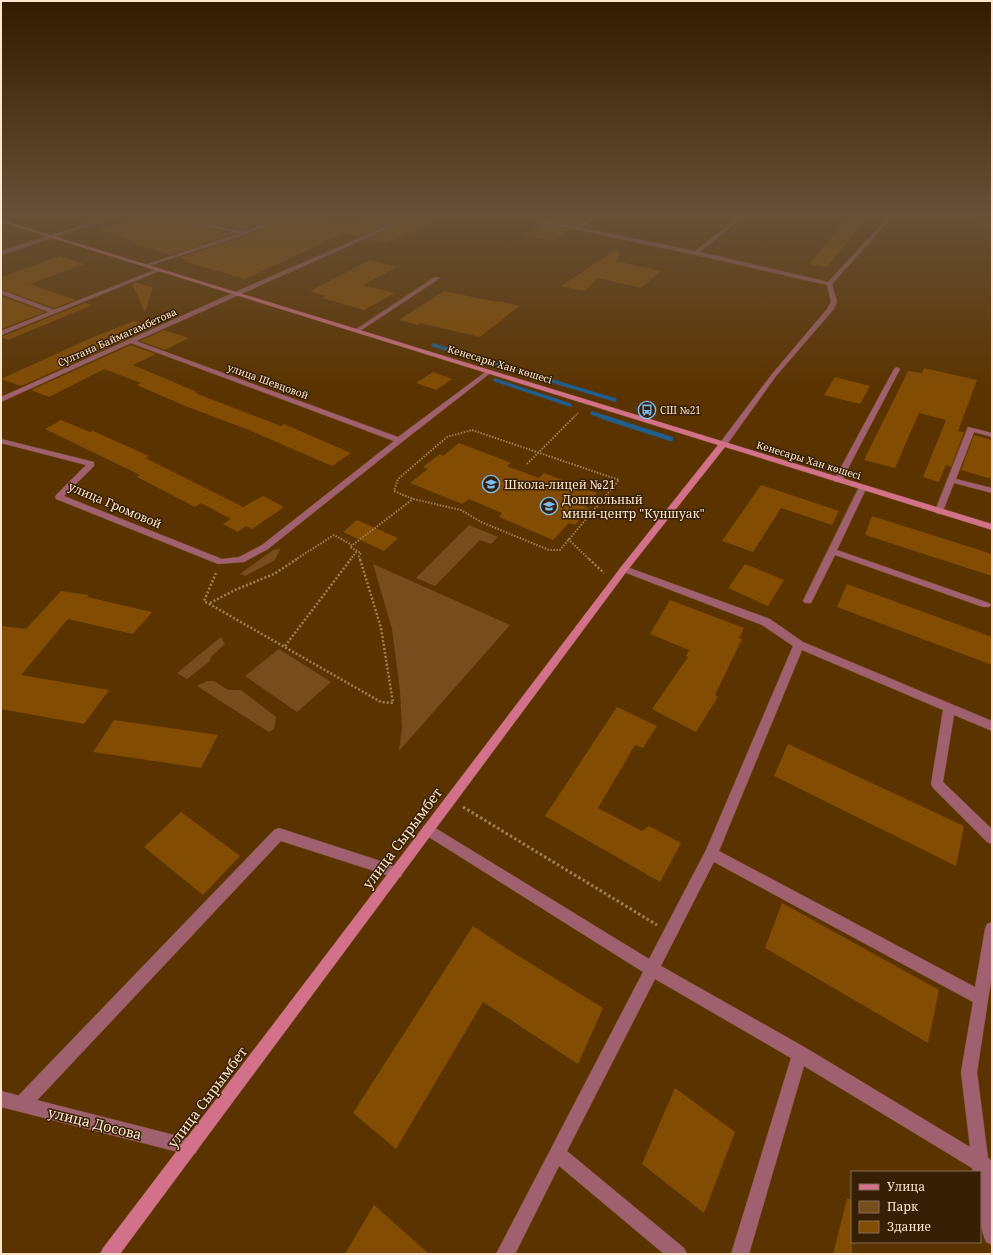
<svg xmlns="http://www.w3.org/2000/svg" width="993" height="1255" viewBox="0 0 993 1255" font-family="'Noto Serif',serif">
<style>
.green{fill:#784d1e}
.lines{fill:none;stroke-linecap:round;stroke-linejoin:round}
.stream-far1{stroke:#1f5e8d;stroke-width:3.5}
.stream{stroke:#1f5e8d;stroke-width:4.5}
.building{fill:#824c02}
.lane-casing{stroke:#754f21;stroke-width:1}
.street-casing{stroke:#754f21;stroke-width:1}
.secondary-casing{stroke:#754f21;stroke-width:1}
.path-far3{stroke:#a07e56;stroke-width:1.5;stroke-dasharray:1 1;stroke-linecap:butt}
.path-far2{stroke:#a07e56;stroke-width:2;stroke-dasharray:1.5 1.5;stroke-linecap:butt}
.path-far1{stroke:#a07e56;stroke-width:2.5;stroke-dasharray:2 2;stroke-linecap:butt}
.path{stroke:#a07e56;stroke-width:3;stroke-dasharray:2.5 2.5;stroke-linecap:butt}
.lane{fill:#9f606f;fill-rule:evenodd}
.street{fill:#9f606f;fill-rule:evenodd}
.secondary{fill:#d3718a;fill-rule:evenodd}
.labels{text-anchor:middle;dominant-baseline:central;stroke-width:3;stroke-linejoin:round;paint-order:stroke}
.far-street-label{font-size:10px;fill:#ffe5ce;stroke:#361f05}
.far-poi-label{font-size:10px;fill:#ffe5ce;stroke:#361f05;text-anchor:start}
.poi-label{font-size:12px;fill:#ffe5ce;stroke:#361f05;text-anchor:start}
.street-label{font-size:12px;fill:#ffe5ce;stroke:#361f05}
.near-street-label{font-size:14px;fill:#ffe5ce;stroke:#361f05}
</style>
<rect width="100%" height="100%" fill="#5b3300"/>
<g class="green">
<path d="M469,525L498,537L491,544L480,540L435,586L416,578Z"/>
<path d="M280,549L275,560L245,576L240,574L273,550Z"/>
<path d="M373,564L510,625L399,751L402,728L400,691L392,629Z"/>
<path d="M221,637L225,644L211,657L210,661L187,679L177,673Z"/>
<path d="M279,649L331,682L297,712L245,676Z"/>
<path d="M207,681H214L228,690H241L276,717L274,729L269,732L197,686Z"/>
</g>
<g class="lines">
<g class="stream-far1">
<path d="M433,345L515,370"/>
<path d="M536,376L615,400"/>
<path d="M495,380L570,405"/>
<path d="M592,413L606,418"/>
</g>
<path class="stream" d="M603,417L671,439"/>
</g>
<g class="building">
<path d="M145,215H165L166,216L232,234L171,255L132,243L136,242L98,231Z"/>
<path d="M177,215H285L242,230Z"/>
<path d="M294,215H305L348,225L373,215H410L359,237L345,233L245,279L186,262L190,261L179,258L245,236Z"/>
<path d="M419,215H449L386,244L368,239L419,216Z"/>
<path d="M559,215H594L576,225L549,220Z"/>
<path d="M851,215H869L827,267L809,264Z"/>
<path d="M543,224L571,230L552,241L524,235Z"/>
<path d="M617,249L621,255L615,261L661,271L641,288L598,278L585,291L561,286Z"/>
<path d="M60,256L84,264L30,284L76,300L54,308L1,289V277Z"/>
<path d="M370,260L397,267L363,285L395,293L364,310L322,298L325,296L310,291Z"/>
<path d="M135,282L153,287L145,312L132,284Z"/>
<path d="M444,291L497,302L499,301L519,306L480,337L420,323L418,325L399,320Z"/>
<path d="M1,296L45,312L1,329Z"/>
<path d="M85,303L92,305L8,340L1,337Z"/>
<path d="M134,321L154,327L21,386L1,379L91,338Z"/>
<path d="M164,330L189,338L165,350L140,341Z"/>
<path d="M131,345L156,354L133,365L197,392L195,393L281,426L284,424L351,453L332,466L249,430L185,406L137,385L141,383L104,369L49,397L31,390Z"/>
<path d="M924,368L977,380L958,431L964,432L951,467L946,465L939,482L923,477L946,420L919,413L895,468L864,460L908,371L922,373Z"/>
<path d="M433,372L452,379L436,390L416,383Z"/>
<path d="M835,377L870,386L860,404L824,395Z"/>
<path d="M61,420L90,432L93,431L149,456L145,458L243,507L263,496L284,507L252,529L246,526L238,532L223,524L231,519L201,503L195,507L137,477L140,475L45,429Z"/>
<path d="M974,435L992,440V479L961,470Z"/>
<path d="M459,443L511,463L507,466L539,478L544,473L597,493L584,507L590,509L575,525L569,523L553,540L499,517L502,513L469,499L462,504L410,483L428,469L423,467L440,454L443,456Z"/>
<path d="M761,485L839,511L832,525L781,508L753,552L722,541Z"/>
<path d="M872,516L992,554V576L865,535Z"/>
<path d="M357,520L398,538L384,551L343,532Z"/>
<path d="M745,564L784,580L768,606L728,588Z"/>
<path d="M847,584L992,637V665L837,607Z"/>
<path d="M61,591L89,595L87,597L152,612L133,634L68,619L21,675L109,690L84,724L1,709V626L26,629Z"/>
<path d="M670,600L744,628L739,638L742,639L715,695L718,697L696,732L652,709L688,657L686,656L689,650L650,634Z"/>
<path d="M617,707L657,726L643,748L635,745L598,808L642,831L649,826L681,843L660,882L545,816Z"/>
<path d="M114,720L218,735L201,768L93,752Z"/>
<path d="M788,744L964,826L956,866L774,776Z"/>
<path d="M181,812L240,856L203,895L144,847Z"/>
<path d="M782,903L939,990L928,1043L765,948Z"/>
<path d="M473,926L512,952L603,1008L578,1064L483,1002L396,1149L353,1113Z"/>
<path d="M675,1088L735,1132L704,1213L642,1164Z"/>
<path d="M847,1199H852V1254H833Z"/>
<path d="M374,1205L429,1254H345Z"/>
</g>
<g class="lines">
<defs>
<g id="lane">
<path d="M435,277L440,278L360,331L355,330Z"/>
<path d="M897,367L900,369L842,480L841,482H835L834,480L894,369Z"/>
<path d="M968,427L992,433V437L974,432L956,479L992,488V493L954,483L943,511L939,514L936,513L935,511Z"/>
<path d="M860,485H866L867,487L837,550L989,603L991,605L989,607H983L835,555L811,603H805L803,601Z"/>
<path d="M624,566L770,619L803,642L992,721V731L954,715L943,782L992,829V844L987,842L933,788L931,784L943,710L802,650L719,851L975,987L985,929L987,924L992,922V974L977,1072L988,1158L992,1161V1245L986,1242C977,1221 980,1195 980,1172H973L972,1168L804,1066L749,1254H731L791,1058L655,979L567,1151L684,1248L687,1254H664L559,1166L515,1254H496L643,972L424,834L422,830L424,826L428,824L432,826L649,959L706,850L793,646L762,625L621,571L619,569L621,567ZM714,862L973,1002L961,1072L970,1147L806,1048L661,966Z"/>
<path d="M279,828L396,866L401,867L403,872L401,877L396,878L281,841L28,1110L22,1112L16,1110L14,1104L16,1098L274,830Z"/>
</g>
<g id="street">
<path d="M115,215H120L1,255V251Z"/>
<path d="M166,215H172L242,232L288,215H293L244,235L145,267V265L237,234Z"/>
<path d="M413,215H418L136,341L398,437L488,370L493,371L402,442L268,549L244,562L218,564L56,499L55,497L56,495L86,465L1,443V439L94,462V466L64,496L222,559L239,557L262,545L394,441L131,343L3,401L1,402V397L235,292Z"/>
<path d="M508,215H515L576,227L596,215H601L581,228L695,251L742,215H746L700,252L828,282L890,215H894L832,284L837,302L833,310L776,376L726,446H723L719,444L772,374L827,309L831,302L827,285L696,255Z"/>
<path d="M157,269L162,270L1,335V331L49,312L1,294V290L54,310Z"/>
<path d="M1,1091L190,1139L196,1141L198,1147L196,1153L190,1155L1,1107Z"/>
</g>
<path id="secondary" d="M1,220L992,524V530L725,447L627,571L120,1254H100L103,1248L621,567L718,445L1,222Z"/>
</defs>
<use href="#lane" class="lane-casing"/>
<use href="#street" class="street-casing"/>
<use href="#secondary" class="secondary-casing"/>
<g class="path-far3">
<path d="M968,215L992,227"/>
<path d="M573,418L578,413"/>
</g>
<g class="path-far2">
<path d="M472,430L619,480L560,550H549L481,522L461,510L413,499L394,491L398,479L447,437Z"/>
<path d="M527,464L574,417"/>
<path d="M568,539L590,560"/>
<path d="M295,560L334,535L352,545"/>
<path d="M350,560L357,551"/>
<path d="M360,560L359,556L361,553L350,547L413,499"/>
</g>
<g class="path-far1">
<path d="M589,559L604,573"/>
<path d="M216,573L204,601L381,702L393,703L381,628L360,559"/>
<path d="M210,603L235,590L274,574L297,559"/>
<path d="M285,646L351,559"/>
</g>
<path class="path" d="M463,807L657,925"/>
<use href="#lane" class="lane"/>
<use href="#street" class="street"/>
<use href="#secondary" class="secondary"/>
</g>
<linearGradient id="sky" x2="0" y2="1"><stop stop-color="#321c00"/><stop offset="0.55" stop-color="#665037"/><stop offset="1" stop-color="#665037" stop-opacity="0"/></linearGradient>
<rect width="993" height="390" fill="url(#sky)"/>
<defs>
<symbol id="bus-ring" viewBox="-11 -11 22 22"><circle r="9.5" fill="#361f05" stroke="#7abff8" stroke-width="1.5"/><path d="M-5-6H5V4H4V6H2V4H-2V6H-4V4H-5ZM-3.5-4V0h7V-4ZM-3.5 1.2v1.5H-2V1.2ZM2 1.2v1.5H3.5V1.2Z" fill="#7abff8"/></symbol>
<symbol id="school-ring" viewBox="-11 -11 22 22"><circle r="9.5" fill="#361f05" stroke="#7abff8" stroke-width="1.5"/><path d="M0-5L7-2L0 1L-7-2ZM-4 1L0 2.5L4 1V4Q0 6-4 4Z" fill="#7abff8"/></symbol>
</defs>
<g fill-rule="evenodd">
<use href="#bus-ring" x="637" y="400" width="20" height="20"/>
<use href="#school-ring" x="481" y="474" width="20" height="20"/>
<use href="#school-ring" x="539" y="496" width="20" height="20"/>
</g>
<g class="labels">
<g class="far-street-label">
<text transform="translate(117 337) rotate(-24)">Султана Баймагамбетова</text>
<text transform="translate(500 364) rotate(17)">Кенесары Хан көшесі</text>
<text transform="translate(268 381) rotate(20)">улица Шевцовой</text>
<text transform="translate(809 460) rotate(17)">Кенесары Хан көшесі</text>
</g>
<g class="far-poi-label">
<text x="660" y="410">СШ №21</text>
</g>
<g class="poi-label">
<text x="504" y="484">Школа-лицей №21</text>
<text x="562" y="499">Дошкольный<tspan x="562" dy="14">мини-центр "Куншуак"</tspan></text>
</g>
<g class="street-label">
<text transform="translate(115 505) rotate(23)">улица Громовой</text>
</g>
<g class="near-street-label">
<text transform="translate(402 838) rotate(-53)">улица Сырымбет</text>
<text transform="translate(207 1097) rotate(-53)">улица Сырымбет</text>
<text transform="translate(95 1123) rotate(14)">улица Досова</text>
</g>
</g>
<rect width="993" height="1255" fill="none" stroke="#ffe5ce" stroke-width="4"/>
<rect x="851" y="1171" width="130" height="72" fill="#361f05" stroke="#866e55"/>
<rect x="859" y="1184" width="20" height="6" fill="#d3718a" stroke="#866e55"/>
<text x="887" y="1191" font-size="12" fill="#ffe5ce">Улица</text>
<rect x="859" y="1201" width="20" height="12" fill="#784d1e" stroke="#866e55"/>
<text x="887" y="1211" font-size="12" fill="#ffe5ce">Парк</text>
<rect x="859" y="1221" width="20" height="12" fill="#824c02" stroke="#866e55"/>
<text x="887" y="1231" font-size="12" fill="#ffe5ce">Здание</text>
</svg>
